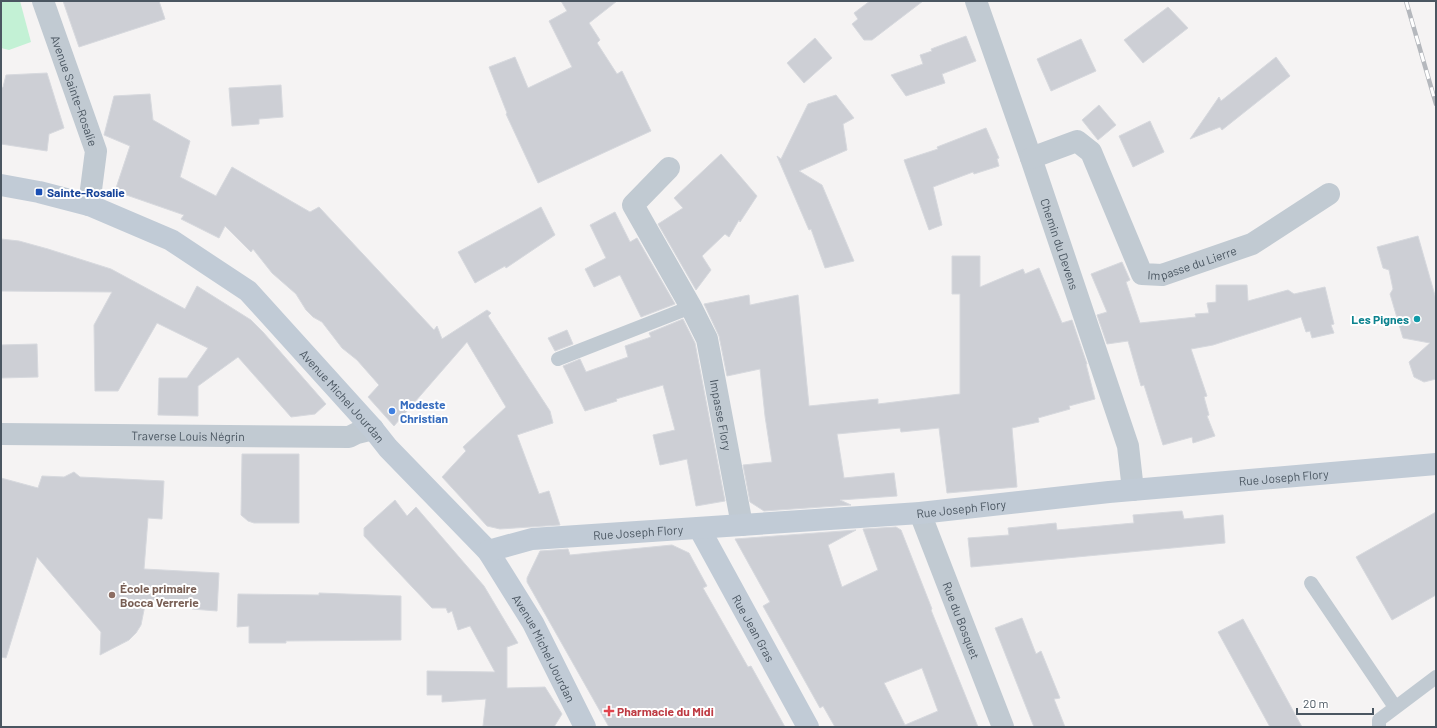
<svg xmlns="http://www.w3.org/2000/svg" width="1437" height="728" viewBox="0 0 1437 728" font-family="Barlow,sans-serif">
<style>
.green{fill:#c3f1d5}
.building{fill:#cdcfd5;stroke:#d7d9de;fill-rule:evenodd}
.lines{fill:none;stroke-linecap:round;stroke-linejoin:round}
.lane{stroke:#c1cad2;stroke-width:14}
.street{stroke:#c1cad2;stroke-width:22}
.secondary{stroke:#c1cbd6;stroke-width:22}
.rail-casing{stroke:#b5b8bd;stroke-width:4.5}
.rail{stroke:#fff;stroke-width:3;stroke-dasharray:9;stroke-linecap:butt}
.transit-dot{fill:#1a4fb4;stroke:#fff;stroke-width:1.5}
.culture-dot{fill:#0f9aa8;stroke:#fff;stroke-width:1.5}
.shop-dot{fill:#3f7fe0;stroke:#fff;stroke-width:1.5}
.education-dot{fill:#8d6e63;stroke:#fff;stroke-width:1.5}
.health-dot{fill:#e0444e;stroke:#fff;stroke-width:1.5}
.labels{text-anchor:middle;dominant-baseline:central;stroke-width:4;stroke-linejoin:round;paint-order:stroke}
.street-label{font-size:12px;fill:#4a5661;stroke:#fff}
.transit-label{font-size:12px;font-weight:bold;fill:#164399;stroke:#fff;text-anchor:start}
.culture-label{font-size:12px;font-weight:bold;fill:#0d838f;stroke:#fff;text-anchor:end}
.shop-label{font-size:12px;font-weight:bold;fill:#366cbe;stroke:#fff;text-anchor:start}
.education-label{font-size:12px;font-weight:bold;fill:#785e54;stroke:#fff;text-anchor:start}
.health-label{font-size:12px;font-weight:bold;fill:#be3a42;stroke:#fff;text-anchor:start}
</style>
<rect width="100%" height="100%" fill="#f5f3f3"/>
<path class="green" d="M1,1H20L31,42L9,50L1,48Z"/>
<g class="building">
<path d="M63,1H159L165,19L79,47Z"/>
<path d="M561,1H617L589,23L600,40L597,43L617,74L622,71L651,131L538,183L506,114L507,113L489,67L515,57L528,88L572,67L549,21L567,11Z"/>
<path d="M870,1H923L872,40H864L852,24L858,19L854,13Z"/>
<path d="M1168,7L1188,28L1143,63L1124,40Z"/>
<path d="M966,36L976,61L942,74L945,83L906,96L891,75L923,64L920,55L932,51L931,49Z"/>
<path d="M815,38L832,58L804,83L787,63Z"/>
<path d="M1081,39L1096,71L1051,91L1037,59Z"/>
<path d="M1276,57L1290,76L1222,130L1220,127L1190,139L1219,97L1221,101Z"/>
<path d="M47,73L64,128L49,134L47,151L1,144V89L3,87L6,75Z"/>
<path d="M281,85L283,117L259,119V124L232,126L229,88Z"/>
<path d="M150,94L153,120L190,141L180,177L216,196L232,167L310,212L319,207L434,330L437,326L442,339L487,310L491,313L488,316L550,411L553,423L517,435L539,494L549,491L560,525L500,529L487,526L442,477L466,451L463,447L506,407L467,342L394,426L368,397L379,385L357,360L342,348L322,322L313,317L306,310L296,294L272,273L253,249L251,252L225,226L219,238L181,219L184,215L115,191L130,146L104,135L114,96Z"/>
<path d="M836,95L854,118L843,124L847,150L799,171L822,185L854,261L825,268L811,229L809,230L777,156L781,159L808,104Z"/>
<path d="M1099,105L1116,125L1098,140L1082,120Z"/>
<path d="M1150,121L1164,152L1133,167L1119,136Z"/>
<path d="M986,128L999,158L997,159L999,166L974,174L973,172L933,187L942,225L929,230L904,160L938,149L937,147Z"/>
<path d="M721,154L757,196L740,222L739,220L729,237L725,234L702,256L711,270L696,290L658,224L683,208L674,198Z"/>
<path d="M541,207L555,235L506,268L505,266L475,283L458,252Z"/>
<path d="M615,212L630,242L637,238L675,304L641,317L620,275L594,287L585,269L606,258L590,225Z"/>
<path d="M1418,236L1436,299V379L1424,382L1414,377L1409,362L1430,343L1403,338L1390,294L1393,289L1389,270L1383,268L1377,247Z"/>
<path d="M1,239L19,241L48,249L111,269L185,309L197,286L251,320L263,332L326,404L315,414L291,417L238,357L198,386V416L158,415L159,378H187L208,348L157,323L118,391H95L94,325L112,292L1,291Z"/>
<path d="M952,256H980V287L1023,269L1025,274L1039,268L1062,323L1072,320L1087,364H1086L1095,399L1069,406L1070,409L1038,418L1039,422L1012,428L1017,487L947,493L939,428L901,432L900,428L837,434L844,478L894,473L897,496L840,500L851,505L764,511L750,502L743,465L772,462L765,416L760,369L727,376L719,336L704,304L749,295L750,305L798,295L809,406L878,399V404L960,394V294H952Z"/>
<path d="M1122,262L1130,280L1126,282L1140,323L1196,317L1195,314L1209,313L1207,303L1216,302V285H1247L1248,301L1288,290L1294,294L1325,287L1334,324L1331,325L1334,333L1312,338L1310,331L1306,332L1301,317L1213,345L1191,349L1207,396L1204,397L1209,415L1207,416L1215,436L1193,443L1192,437L1163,445L1144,385L1141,386L1128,341L1107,344L1097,315L1107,312L1091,274Z"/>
<path d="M683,319L695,343L725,501L696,506L687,459L660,465L653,435L675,430L663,385L616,399L617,401L585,411L563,366L580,359L586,372L628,357L625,346L651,337L649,333Z"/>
<path d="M567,330L573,344L555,351L548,338Z"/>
<path d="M37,344L38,377L1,378V345Z"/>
<path d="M242,454H299V523H254L248,521L241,515Z"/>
<path d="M74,472L80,477L164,481L162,519L148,518L144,569L219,573L217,611L192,609V603L146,600L141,625L136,633L129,640L100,655L101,632L37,557L6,658L1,657V478L38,488L42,476L64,477Z"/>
<path d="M395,500L407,516L416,507L484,586L518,643L507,647V688L545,687L562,714L554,727L483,726L486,699L442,702V695H427V671L495,672L470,626L458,630L452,611L448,613L446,608H432L364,536V528Z"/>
<path d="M1182,511L1184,519L1223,515L1225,543L971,567L968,538L1009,535L1008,528L1056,523L1057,530L1134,523L1133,515Z"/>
<path d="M1436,512V595L1392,620L1356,557Z"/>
<path d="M896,527L901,530L932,609L931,610L978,727H835L823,706L820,708L763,606L770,602L735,539L856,530L828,545L842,587L878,570L863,529ZM922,668L938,711L905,725L884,683Z"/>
<path d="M672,545L689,553L707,586L703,588L748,667L751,666L785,727H609L527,582V578L540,551L568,549L570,555Z"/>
<path d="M319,593L401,596V640L286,641V643H249V626L237,627L238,594L319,595Z"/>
<path d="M1022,618L1036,654L1041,651L1060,698L1054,699L1065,727H1034L995,628Z"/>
<path d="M1243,619L1302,727H1270L1218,632Z"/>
</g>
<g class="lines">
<g class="lane">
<path d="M558,359L691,307"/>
<path d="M1311,583L1395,707"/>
<path d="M1379,727V720L1436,677"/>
</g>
<g class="street">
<path id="s1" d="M43,1L96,151L89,205"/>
<path id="s2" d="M976,1L1031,158L1128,446L1133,490"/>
<path id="s3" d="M1031,158L1077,141L1091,152L1142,274L1162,275L1252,244L1329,194"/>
<path id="s4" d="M669,168L633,205L691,307L707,339L742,525"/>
<path id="s5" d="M1,434L349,437L357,433L373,429"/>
<path id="s6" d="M920,513L1003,727"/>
</g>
<g class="secondary">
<path id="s7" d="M1,185L39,192L89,205L171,240L248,291L373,429L388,448L488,551L533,623L585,727"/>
<path id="s8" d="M699,528L808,727"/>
<path id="s9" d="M488,551L532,539L920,513L1109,492L1436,464"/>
</g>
<defs>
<path id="rail" d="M1406,1L1436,104"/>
</defs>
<use href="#rail" class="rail-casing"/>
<use href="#rail" class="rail"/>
</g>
<rect class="transit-dot" x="35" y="188" width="8" height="8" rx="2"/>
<circle class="culture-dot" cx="1417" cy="319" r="4"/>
<circle class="shop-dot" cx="392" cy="411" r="4"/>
<circle class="education-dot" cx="112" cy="595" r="4"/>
<path class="health-dot" d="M607 705h4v4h4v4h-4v4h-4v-4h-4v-4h4z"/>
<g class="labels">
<g class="street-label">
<text stroke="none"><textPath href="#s1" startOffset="95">Avenue Sainte-Rosalie</textPath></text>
<text stroke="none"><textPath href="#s2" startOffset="257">Chemin du Devens</textPath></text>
<text stroke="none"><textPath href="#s3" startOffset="251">Impasse du Lierre</textPath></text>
<text stroke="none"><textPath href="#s7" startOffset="413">Avenue Michel Jourdan</textPath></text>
<text stroke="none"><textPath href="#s4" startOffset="282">Impasse Flory</textPath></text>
<text stroke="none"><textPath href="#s5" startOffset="187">Traverse Louis Négrin</textPath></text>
<text stroke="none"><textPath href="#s9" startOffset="800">Rue Joseph Flory</textPath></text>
<text stroke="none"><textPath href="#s9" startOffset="476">Rue Joseph Flory</textPath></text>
<text stroke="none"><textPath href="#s9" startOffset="152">Rue Joseph Flory</textPath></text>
<text stroke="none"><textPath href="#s6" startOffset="115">Rue du Bosquet</textPath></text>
<text stroke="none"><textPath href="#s8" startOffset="114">Rue Jean Gras</textPath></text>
<text stroke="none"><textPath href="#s7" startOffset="738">Avenue Michel Jourdan</textPath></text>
</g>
<g class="transit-label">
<text x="47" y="192">Sainte-Rosalie</text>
</g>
<g class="culture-label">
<text x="1409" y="319">Les Pignes</text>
</g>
<g class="shop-label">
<text x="400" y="404">Modeste<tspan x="400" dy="14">Christian</tspan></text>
</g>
<g class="education-label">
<text x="120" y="588">École primaire<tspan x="120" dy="14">Bocca Verrerie</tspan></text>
</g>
<g class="health-label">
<text x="617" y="711">Pharmacie du Midi</text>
</g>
</g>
<rect width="1437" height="728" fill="none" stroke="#4a5661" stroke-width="4"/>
<path d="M1297 708v6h76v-6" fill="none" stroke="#4a5661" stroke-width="2"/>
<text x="1303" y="708" font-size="12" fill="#4a5661" stroke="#ffffff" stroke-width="3" paint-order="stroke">20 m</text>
</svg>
